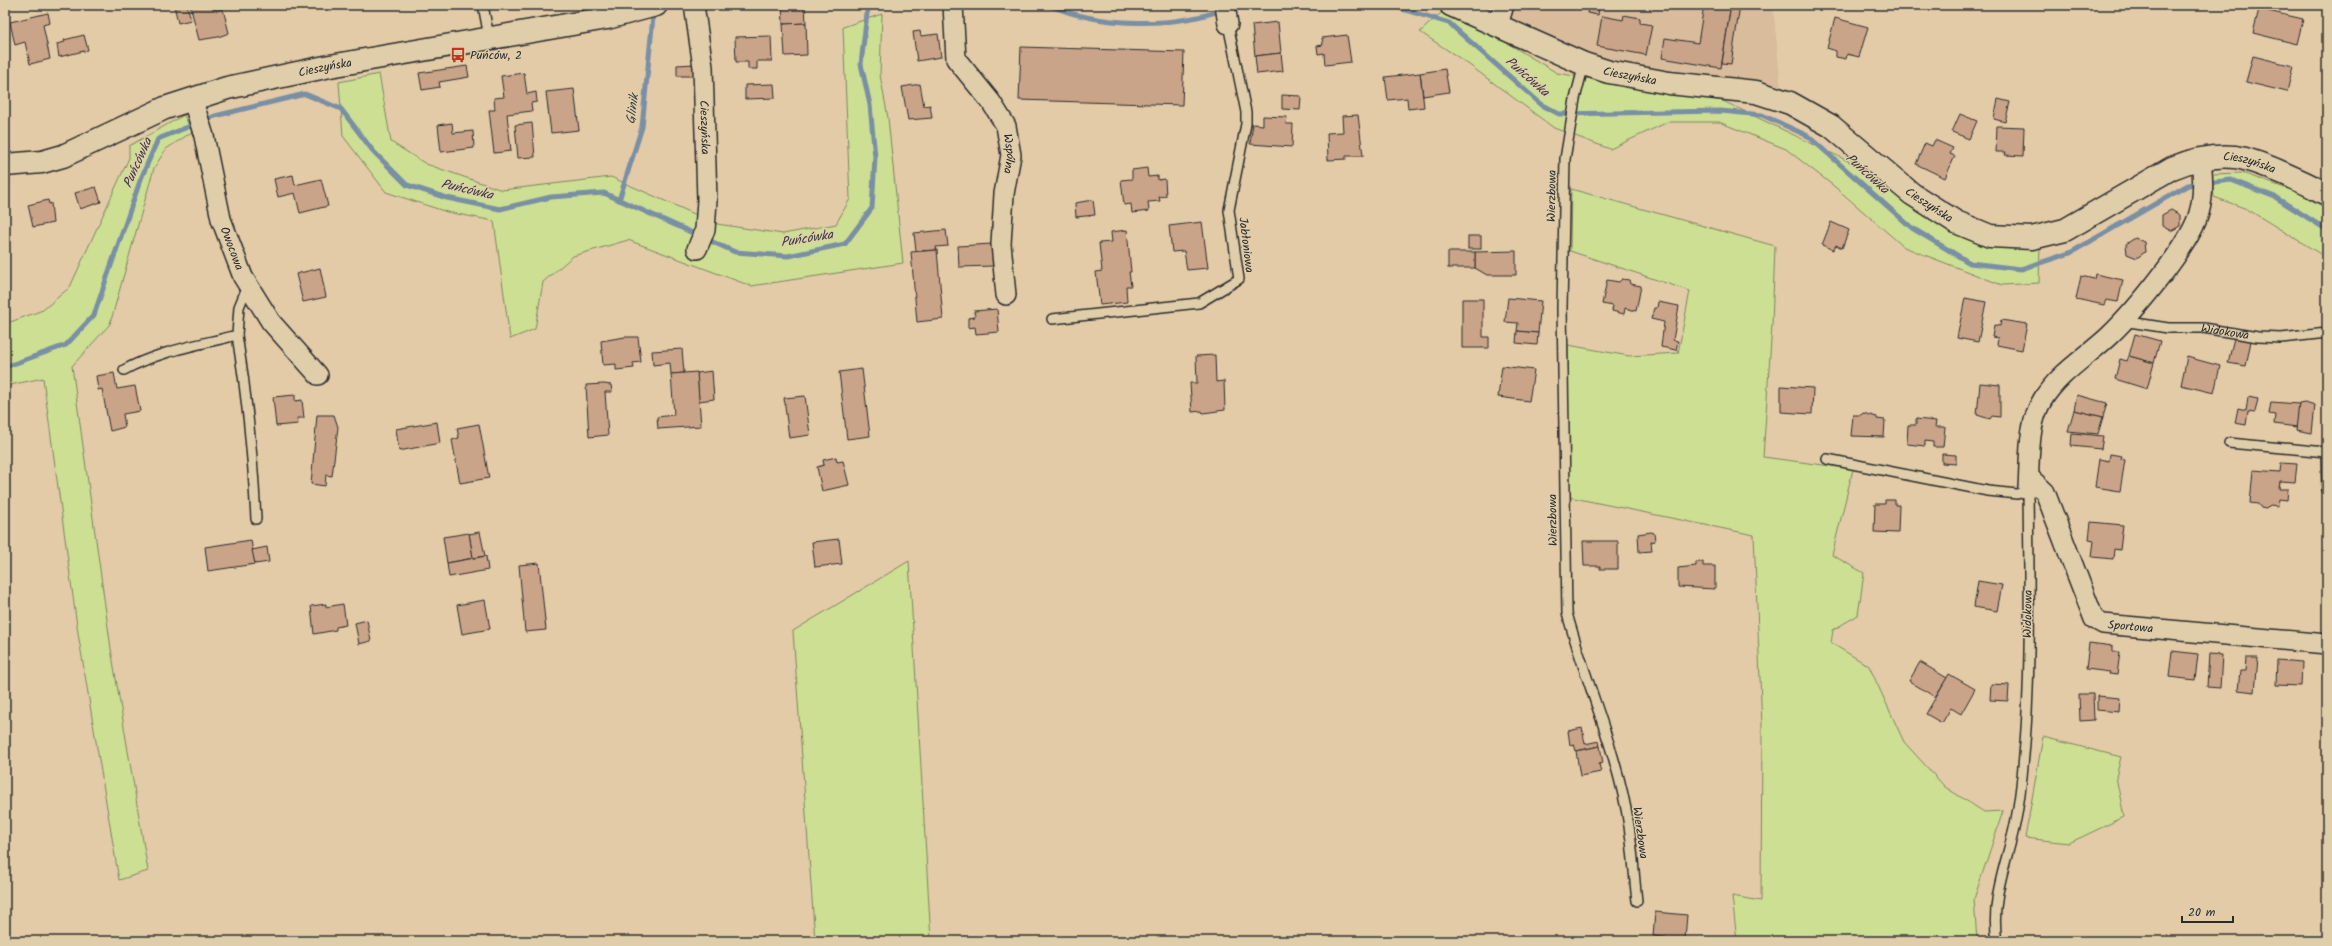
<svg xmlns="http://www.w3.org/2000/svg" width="2332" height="946" viewBox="0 0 2332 946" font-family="Kalam,sans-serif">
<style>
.built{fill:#d8bc9c}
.green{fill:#cddf93;stroke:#7c855f}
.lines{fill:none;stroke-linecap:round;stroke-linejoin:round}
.stream{stroke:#798fa4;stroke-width:5}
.building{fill:#caa488;stroke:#2b2b2b}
.service-casing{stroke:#2b2b2b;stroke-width:12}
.minor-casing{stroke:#2b2b2b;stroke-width:22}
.tertiary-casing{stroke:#2b2b2b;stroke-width:25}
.service{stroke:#e0ceab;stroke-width:9}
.minor{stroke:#e0ceab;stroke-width:19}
.tertiary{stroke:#e0ceab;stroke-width:22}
.labels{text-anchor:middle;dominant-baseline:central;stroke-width:3;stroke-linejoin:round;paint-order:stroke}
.poi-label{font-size:12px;fill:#2b2b2b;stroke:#e0ceab;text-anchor:start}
.street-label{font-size:12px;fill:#2b2b2b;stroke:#e0ceab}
.water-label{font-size:13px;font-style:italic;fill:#383c3f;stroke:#e0ceab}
</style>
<rect width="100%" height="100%" fill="#e3cba8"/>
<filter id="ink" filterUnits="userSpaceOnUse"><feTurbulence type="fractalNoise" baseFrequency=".025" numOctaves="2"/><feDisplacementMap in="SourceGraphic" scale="8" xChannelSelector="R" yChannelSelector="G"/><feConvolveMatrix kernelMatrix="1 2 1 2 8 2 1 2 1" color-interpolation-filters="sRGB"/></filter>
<g filter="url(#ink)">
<path class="built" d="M1479,5H1773L1781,89L1643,72L1592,58L1525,24Z"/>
<g class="green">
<path d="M1441,13L1487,31L1557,73L1723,101L1848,161L1982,244L2040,245L2039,283L2002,285L1904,247L1835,187L1786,149L1719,122H1668L1610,149L1554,128L1464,61L1420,32Z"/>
<path d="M882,14L880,75L888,118L903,263L751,286L628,240L573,256L543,282L535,329L510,339L494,221L447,212L386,192L343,136L339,82L379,74L391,142L426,164L502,190L611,177L717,224L783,234L836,224L850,199L843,27Z"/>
<path d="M184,115L192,132L166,149L154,168L110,324L72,366L111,649L148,871L119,880L78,633L43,378L5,386V324L43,310L70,287L129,158V146Z"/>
<path d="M2242,173L2299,193L2327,209V258L2247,209L2214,197L2212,174Z"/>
<path d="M1571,189L1775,246L1772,325L1763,457L1853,469L1832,555L1864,573L1858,615L1833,630L1831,643L1869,666L1904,742L1945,787L1984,812L2003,811L1974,899L1977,941H1737L1732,896L1761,901L1762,726L1754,535L1569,497L1568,345L1629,356L1678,353L1690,291L1570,251Z"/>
<path d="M909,561L931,941H815L793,631Z"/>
<path d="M2043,737L2121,757L2116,777L2124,817L2069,843L2025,838Z"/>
</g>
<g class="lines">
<g class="stream">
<path d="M1049,5C1099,27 1172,28 1222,10"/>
<path d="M1389,5L1449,23L1542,105L1559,114L1721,111L1762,115L1808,136L1912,228L1970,263L2021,269L2070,253L2188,185L2199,184"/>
<path d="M2207,183L2231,180L2275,197L2327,230"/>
<path d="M619,200L642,127L653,17"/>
<path d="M5,367L66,345L94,315L140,181L158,139L215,116L305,94L341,109L373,151L407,185L447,198L500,209L551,197L604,193L735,252L788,256L845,244L872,208L875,157L870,105L861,64L867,13L870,5"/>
</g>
</g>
<g class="building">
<path d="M174,5H187L191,20L178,23Z"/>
<path d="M190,5H215L216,11L223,9L229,33L218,37L199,40Z"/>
<path d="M277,5H304V6L278,8Z"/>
<path d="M782,5H805L806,23L783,24Z"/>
<path d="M1589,5H1603L1602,8H1599L1598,15L1587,13Z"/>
<path d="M1704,5H1731L1721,68L1662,58L1665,38L1698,43Z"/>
<path d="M1731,5H1740L1731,64L1722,63Z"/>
<path d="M2259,9L2303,19L2297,44L2253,33Z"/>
<path d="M48,13L50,23L43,25L50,59L30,64L25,42L15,45L10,22Z"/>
<path d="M1624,15L1640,18V23L1652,25L1646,55L1597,46L1602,16L1623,20Z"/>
<path d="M1835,18L1868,27L1859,57L1847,54L1846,59L1836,57V51L1827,48Z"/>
<path d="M1278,22L1281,53L1255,56L1252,25Z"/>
<path d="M806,23L807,55L785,56L783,24Z"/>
<path d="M920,31L921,36L938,34L941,57L917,61L913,32Z"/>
<path d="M84,35L88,50L59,57L57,44L65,42L64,40Z"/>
<path d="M1347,35L1351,62L1325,65L1324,53L1318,54L1317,46L1323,45L1322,38Z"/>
<path d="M771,36L772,61H757V69H748V62H736L735,37Z"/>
<path d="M1021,47L1184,52L1182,105L1019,100Z"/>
<path d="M1281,53L1283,71L1257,74L1255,56Z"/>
<path d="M2253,56L2293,66L2287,92L2246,82Z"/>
<path d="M695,64V76H677V65Z"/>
<path d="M467,66L469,77L439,82L440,87L422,90L419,73Z"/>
<path d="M1445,69L1449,92L1423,96L1420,73Z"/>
<path d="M524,73L527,94L536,92L537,102L531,103L532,111L507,114L511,151L494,153L489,110H495L494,98L504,97L501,76Z"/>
<path d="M1420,73L1424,107L1408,109L1407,98L1388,100L1385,77Z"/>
<path d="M774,84L775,98L745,99V85Z"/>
<path d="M920,84L924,106L930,105L932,118L908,120L902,87Z"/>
<path d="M574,89L579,130L551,133L546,92Z"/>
<path d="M1282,95L1301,96L1300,110L1282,109Z"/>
<path d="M1998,99L2010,102L2005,122L1994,119Z"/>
<path d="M1960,114L1977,121L1969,139L1952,132Z"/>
<path d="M1358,115L1363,156H1346V159L1328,160L1327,133L1343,132L1342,116Z"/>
<path d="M1263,116L1287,117L1286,124H1293L1292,147L1250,144L1253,124L1263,125Z"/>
<path d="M452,123L453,133L473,131L474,148L441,152L438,125Z"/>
<path d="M532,123L535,157L518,158L515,125Z"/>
<path d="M1997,126L2024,127L2023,156L2005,155L2006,152H1996Z"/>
<path d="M1935,140L1953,148L1950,154L1955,156L1945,178L1916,164L1925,143L1932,146Z"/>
<path d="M1147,168L1148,177L1158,176V180L1165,179L1166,196L1159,197L1160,201L1148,202L1149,211L1132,213L1131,204L1124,205L1121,180L1132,179V170Z"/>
<path d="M293,175L295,185L321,179L328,206L300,213L295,193L278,197L274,179Z"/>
<path d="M96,187L101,202L80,209L75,193Z"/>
<path d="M48,200L49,204L51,203L53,223L33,227L28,205Z"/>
<path d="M1093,200L1095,215L1076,217L1075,203Z"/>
<path d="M2171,210L2180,215V226L2171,231L2162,226V215Z"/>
<path d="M1202,222L1208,268L1187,270L1184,251L1172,252L1169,226Z"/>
<path d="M1831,222L1849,230L1842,248L1836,245L1833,250L1822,245Z"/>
<path d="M946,230L948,246L936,247L937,250L916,251L914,233Z"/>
<path d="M1127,230L1131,272H1129L1131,286H1126L1127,302L1100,305L1096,272L1102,271L1099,243L1112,242L1111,232Z"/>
<rect x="1468" y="236" width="13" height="13"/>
<path d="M2135,238L2144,242L2145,252L2137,258L2127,254L2126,244Z"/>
<path d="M992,244L993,266L959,267L958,246Z"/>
<path d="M937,250L943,319L917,322L911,252Z"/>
<path d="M1516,251V275H1487L1475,268V252Z"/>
<rect x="1448" y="252" width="27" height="16"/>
<path d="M320,268L326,297L303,302L296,274Z"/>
<path d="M2095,274L2123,280L2118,302L2106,300L2104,305L2076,299L2081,276L2094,279Z"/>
<path d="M1622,279L1629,280L1630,284L1641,286L1636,311L1625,308L1624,314L1612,311L1613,306L1602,304L1607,280L1619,282Z"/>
<path d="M1508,298L1541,301L1538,333L1517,331L1518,323L1505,322Z"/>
<path d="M1965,298L1986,302L1978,342L1957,338Z"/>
<path d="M1462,299H1483V337H1489V348H1462Z"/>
<path d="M1658,302L1679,306L1673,340L1678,341L1676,350L1661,347L1664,322L1651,319L1654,308H1657Z"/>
<path d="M997,309L999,332L976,334L975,327L968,328V318L975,317L974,311Z"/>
<path d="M2001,320L2027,324L2022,350L1997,345L1998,338L1992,337L1994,325L2000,326Z"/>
<path d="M1517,331L1538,333L1537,345L1516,343Z"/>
<path d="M2135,334L2160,341L2154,363L2129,356Z"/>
<path d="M625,337H638L641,362L633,363L634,368L616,370V364L603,365L601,341Z"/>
<path d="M2234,338L2251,341L2246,366L2228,363Z"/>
<path d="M682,349L684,373L671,374L670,363L653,365L652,351Z"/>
<path d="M1215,355L1216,382L1224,381L1225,410L1203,413L1202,411L1192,412L1190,383H1197L1196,356Z"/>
<path d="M2129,356L2154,363L2147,389L2115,379L2120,359L2127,361Z"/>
<path d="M2187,357L2220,366L2214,393L2181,385Z"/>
<path d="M1502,366L1534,370L1529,401L1498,397Z"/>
<path d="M862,369L870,436L847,439L839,372Z"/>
<path d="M712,371L714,399L699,401L697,373Z"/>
<path d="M697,372L701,426L658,429L657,417L674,415L671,374Z"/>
<path d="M114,373L117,389L135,386L140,411L123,414L125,427L110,431L102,389L98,390L96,376Z"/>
<path d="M1980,383L2000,385V417L1992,416L1990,419L1977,415Z"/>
<path d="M604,384L611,385L612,392H605L608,435L589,437L586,385Z"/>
<path d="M1781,386L1813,388L1812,414L1781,412Z"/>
<path d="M295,395V401L302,400L304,418H297L298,424L276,426L273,397Z"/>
<path d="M2077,395L2107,403L2103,417L2074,410Z"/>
<path d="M805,396L810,435L789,438L784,398Z"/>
<path d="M2248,397L2258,399L2255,412L2248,411L2246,425L2235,423L2238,408L2246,410Z"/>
<path d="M2271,402L2299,404L2297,427L2274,424L2275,415L2269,414Z"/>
<path d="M2305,402L2315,405L2312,433L2296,430L2299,403Z"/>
<path d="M2074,410L2103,417L2098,434L2068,431Z"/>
<path d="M1863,413L1877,417V419L1885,420L1884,437L1851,436L1853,415H1861Z"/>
<path d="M317,415H334L338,427L332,476L326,475L325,486L311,484Z"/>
<path d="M1916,419L1936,421L1935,427H1945L1943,447H1933V442L1925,441V446L1907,444L1908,425H1916Z"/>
<path d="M437,422L440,443L399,451L396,429Z"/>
<path d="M479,424L489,478L460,483L452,440L459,438L457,428Z"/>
<path d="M2072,433L2103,436L2101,449L2071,446Z"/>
<path d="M1942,454L1956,455V464L1942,463Z"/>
<path d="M2110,454L2122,456L2121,459L2125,460L2120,491L2095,487L2099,459L2109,461Z"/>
<path d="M836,457L837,462L843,461L849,485L822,491L817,467L824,465L823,460Z"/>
<path d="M2281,463L2297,464L2295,482L2280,481L2279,489H2288L2287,500L2279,499L2278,506L2270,505L2266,509L2261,508L2258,504L2250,503L2253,470L2280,472Z"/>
<path d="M1885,500H1895V505H1899L1898,533L1874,532L1875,504H1885Z"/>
<path d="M2091,522L2123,525L2120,550L2114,549L2113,559L2092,557L2094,540L2089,539Z"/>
<path d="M480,532L485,556L473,558L469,534Z"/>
<path d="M1651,532L1654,533L1655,541L1651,542L1652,551L1639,552L1638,534Z"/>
<path d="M469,533L473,558L447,563L443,537Z"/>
<path d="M839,539L842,564L815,567L812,542Z"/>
<path d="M251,540L255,564L208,571L205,547Z"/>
<path d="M1583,541H1618V569H1600V566H1584Z"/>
<path d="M267,547L269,562L255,564L252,550Z"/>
<path d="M486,556L488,570L449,577L447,563Z"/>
<path d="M1696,562H1703V566H1715V589L1678,587V568L1696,566Z"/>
<path d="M539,563L546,630L525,632L519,565Z"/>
<path d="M1978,581L2002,585L1997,611L1974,607Z"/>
<path d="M485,600L490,629L462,634L457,605Z"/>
<path d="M326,604V607L343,604L346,625L336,627V630L314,634L311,606Z"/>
<path d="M367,620L371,641L359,644L355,623Z"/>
<path d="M2089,643L2113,646V652H2120L2117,675L2109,674L2110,672L2086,669Z"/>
<path d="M2172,651L2198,654L2195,680L2169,677Z"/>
<path d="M2209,654L2222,655L2220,688L2207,687Z"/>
<path d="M2246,658H2258L2255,692L2238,690L2240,671H2245Z"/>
<path d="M2277,660L2302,662L2301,686L2276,685Z"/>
<path d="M1920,662L1947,678L1935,697L1909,681Z"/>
<path d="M1949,674L1975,689L1961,714L1951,708L1942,723L1926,714Z"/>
<path d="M1991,684L2009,685L2008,701L1990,700Z"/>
<path d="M2079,694H2093L2094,720L2080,721Z"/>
<path d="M2097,696L2120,698L2119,712L2097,710Z"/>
<path d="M1582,728L1585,744L1599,741L1600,746L1576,751L1574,744L1570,745L1568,731Z"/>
<path d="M1600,746L1603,763L1599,764L1601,772L1580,776L1576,751Z"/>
<path d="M1655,912L1687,915L1685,939L1653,936Z"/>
</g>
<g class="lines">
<defs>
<g id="service">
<path d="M483,5L489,37"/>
<path d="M1584,64L1575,99L1565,159L1562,308L1567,613C1586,684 1618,753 1629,826C1633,851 1634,876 1637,901"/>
<path d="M1052,319L1199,303L1239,279L1229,210L1246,124V112L1228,24"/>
<path id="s1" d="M2123,321L2168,328H2203L2258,337L2281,338L2327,333"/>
<path d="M237,335C247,396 253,457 256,519"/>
<path d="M124,370C159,351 199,345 237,335L239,307L248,285"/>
<path d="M2229,443L2326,452L2327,489"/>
<path d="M1827,459L1988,491L2017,494L2028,491C2029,582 2032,675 2023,766C2021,789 2018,814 2012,837C2003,872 1991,904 1997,941"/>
</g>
<g id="minor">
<path id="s2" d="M694,5L703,67L707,200L705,230L697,249"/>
<path id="s3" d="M953,5L956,59L991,102L1006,126L1011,155L1004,194L1001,244L1006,295"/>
<path d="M1225,5L1228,24"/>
<path d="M1498,25L1504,5"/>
<path id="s4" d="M192,98L204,136L221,219L243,277L271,322L318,375"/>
<path id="s5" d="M2029,477L2045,492L2094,619L2103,624L2327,644"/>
<path d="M2028,488C2030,460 2027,424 2043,399C2059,373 2088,356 2110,335C2134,312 2191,244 2199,213C2204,195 2203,178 2201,159"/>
</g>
<g id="tertiary">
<path id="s6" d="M1451,5L1584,64L1609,72L1669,83L1756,92L1790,103L1831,126L1912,194L1956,222L1990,236L2032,238L2065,230L2172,168C2191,160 2214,155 2235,157C2258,160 2306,183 2327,194"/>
<path id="s7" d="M5,165L42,162L63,156L165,108L227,88L330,66L607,18L656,5"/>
</g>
</defs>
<use href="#service" class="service-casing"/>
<use href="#minor" class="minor-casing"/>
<use href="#tertiary" class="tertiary-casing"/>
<use href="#service" class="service"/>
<use href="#minor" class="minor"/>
<use href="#tertiary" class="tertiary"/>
</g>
</g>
<defs>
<symbol id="bus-bare" viewBox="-9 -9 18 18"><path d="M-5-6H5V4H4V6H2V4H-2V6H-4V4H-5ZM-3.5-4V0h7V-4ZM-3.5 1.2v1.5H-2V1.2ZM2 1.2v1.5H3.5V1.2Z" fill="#c8321e" stroke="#e0ceab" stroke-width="2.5" paint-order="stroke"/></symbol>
</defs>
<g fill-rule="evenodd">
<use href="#bus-bare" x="447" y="44" width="22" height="22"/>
</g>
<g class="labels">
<g class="poi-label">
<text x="470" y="55">Puńców, 2</text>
</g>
<g class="street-label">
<text stroke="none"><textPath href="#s7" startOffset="337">Cieszyńska</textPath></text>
<text stroke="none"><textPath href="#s6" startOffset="193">Cieszyńska</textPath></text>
<text stroke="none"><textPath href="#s2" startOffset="123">Cieszyńska</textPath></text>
<text stroke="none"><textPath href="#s3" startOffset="166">Wspólna</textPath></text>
<text stroke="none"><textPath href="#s6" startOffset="877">Cieszyńska</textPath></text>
<text transform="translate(1552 196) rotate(-89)">Wierzbowa</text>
<text stroke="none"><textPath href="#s6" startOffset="529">Cieszyńska</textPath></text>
<text transform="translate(1246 245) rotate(83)">Jabłoniowa</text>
<text stroke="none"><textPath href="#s4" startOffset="156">Owocowa</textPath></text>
<text stroke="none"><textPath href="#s1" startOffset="103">Widokowa</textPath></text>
<text transform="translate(1553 520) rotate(-91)">Wierzbowa</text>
<text transform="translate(2028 614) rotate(-89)">Widokowa</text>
<text stroke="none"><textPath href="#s5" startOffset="196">Sportowa</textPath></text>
<text transform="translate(1640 833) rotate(82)">Wierzbowa</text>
</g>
<g class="water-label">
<text transform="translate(1527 77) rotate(41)">Puńcówka</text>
<text transform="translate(633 109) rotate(-83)">Glinik</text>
<text transform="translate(138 163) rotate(-66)">Puńcówka</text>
<text transform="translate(1867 174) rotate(42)">Puńcówka</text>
<text transform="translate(467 190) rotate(13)">Puńcówka</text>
<text transform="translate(807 239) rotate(-9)">Puńcówka</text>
</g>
</g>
<rect width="2332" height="946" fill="none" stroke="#e0ceab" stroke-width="20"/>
<rect x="10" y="10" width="2312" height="926" fill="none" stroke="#2b2b2b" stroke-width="1.5" filter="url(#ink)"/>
<path d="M2182 916v6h51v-6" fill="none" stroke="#2b2b2b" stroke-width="2"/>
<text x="2188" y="916" font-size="12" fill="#2b2b2b" stroke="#e0ceab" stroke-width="3" paint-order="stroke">20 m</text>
</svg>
